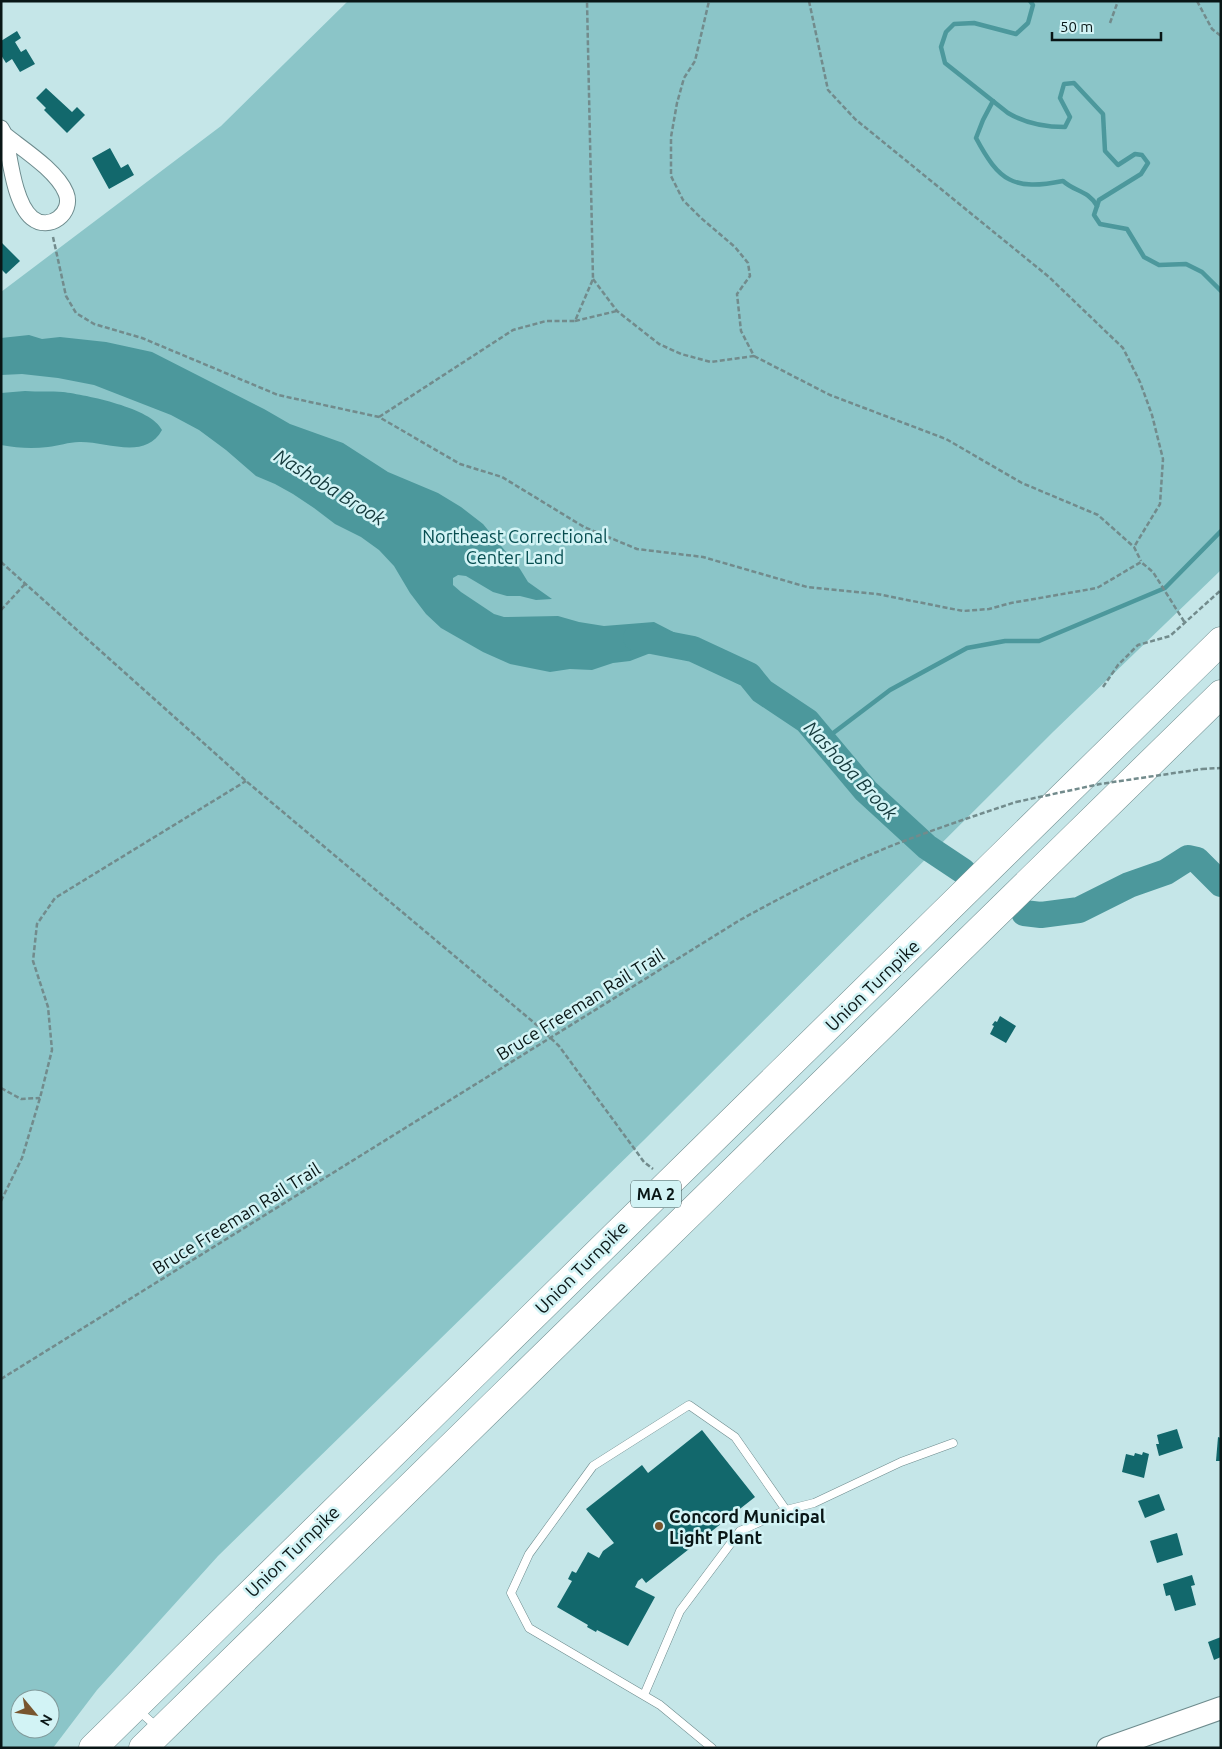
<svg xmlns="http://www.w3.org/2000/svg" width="1222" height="1749" viewBox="0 0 1222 1749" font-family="Ubuntu,sans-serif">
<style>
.green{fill:#8bc5c8;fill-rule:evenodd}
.water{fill:#4c989c}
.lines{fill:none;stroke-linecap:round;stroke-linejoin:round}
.stream{stroke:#4c989c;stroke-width:4.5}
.river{stroke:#4c989c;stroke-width:26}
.building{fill:#12686c}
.lane-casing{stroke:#6d8b8d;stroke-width:9}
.street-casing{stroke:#6d8b8d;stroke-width:17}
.secondary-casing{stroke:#6d8b8d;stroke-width:24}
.highway-casing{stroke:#6d8b8d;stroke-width:29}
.path{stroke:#728b8c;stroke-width:2.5;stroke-dasharray:5 2.5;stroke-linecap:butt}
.lane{stroke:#fff;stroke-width:8}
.street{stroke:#fff;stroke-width:15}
.secondary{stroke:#fff;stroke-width:22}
.highway{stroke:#fff;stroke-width:28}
.path-bridge{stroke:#728b8c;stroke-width:2.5;stroke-dasharray:5 2.5;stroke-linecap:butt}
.poi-dot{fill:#78552e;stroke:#d2f3f5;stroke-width:2}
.labels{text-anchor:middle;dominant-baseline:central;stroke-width:5;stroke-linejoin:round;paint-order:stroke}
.shield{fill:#d2f3f5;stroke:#455859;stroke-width:1}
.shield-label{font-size:16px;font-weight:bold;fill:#091616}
.park-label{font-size:18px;fill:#074e51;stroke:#d2f3f5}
.street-label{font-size:18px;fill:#091616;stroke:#d2f3f5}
.poi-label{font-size:18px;font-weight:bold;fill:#091616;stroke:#d2f3f5;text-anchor:start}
.water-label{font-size:19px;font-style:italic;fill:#14393b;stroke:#d2f3f5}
</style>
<rect width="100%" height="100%" fill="#c5e6e8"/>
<path class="green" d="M348,1H1221V570L1054,731L644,1140L218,1556L97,1690L53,1748H1V292L221,126ZM20,1699H50V1729H20Z"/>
<g class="water">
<path d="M29,335L42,339L60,337L106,342L152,352L264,409L290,424L343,443L388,472L438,493L461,507L483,524L520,569L528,582L552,599L536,600L520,596H507L493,592L466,576L458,575L453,578V585L461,592L494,614L504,617L558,616L579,622L604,626L654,622L687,639L630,661L613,663L592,670L570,669L550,672L510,664L483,652L441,628L426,614L410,593L394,566L379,550L361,537L335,524L314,508L293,494L275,484L256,476L226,450L199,430L171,415L94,385L58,378L22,374L1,375V338Z"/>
<path d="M25,391C38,392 51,391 63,392C86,395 152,408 162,430C145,461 106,441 79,442C69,442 58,446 48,447C32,449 17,448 1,445V393Z"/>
</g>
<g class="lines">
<g class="stream">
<path d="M1030,1L1033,5L1028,23L1016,34L974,23L954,24L946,32L941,47L945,63L1008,113C1025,123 1045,127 1065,127L1070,117L1060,98L1064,84L1074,83L1103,114L1105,151L1118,165L1135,154L1142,155L1148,163L1141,174L1099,200L1094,215L1100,224L1127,229L1144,257L1159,265L1186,264L1202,272L1221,291"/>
<path d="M993,101L983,120L976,138C999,181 1013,191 1063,181C1075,192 1088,190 1097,206"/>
<path d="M824,740L890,690L967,648L1005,641H1039L1165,588L1221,531"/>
</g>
<g class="river">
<path d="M636,638L693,649L749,675L762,691L807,721L866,791L927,847L963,871"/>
<path d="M1024,913L1041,915L1079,910L1129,885L1166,872L1188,858L1197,860L1221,884"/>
</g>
</g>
<g class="building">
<path d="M17,31L21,38L15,42L21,52L26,49L35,64L20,72L12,59L6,63L1,55V41Z"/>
<path d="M46,88L72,112L77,107L85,115L67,133L44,110L46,108L36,98Z"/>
<path d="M110,148L121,168L128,164L134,175L109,189L92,158Z"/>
<path d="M1,242L20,261L6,274L1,269Z"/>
<path d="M1000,1016L1016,1026L1006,1043L990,1034L994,1026L992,1025L995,1021L997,1022Z"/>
<path d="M1177,1429L1183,1448L1159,1456L1156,1444H1159L1157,1435Z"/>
<path d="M702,1430L755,1497L646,1583L642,1578L638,1581L635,1587L655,1597L628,1646L597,1630L596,1632L587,1627L588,1625L557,1607L572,1581L568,1579L572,1571L576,1573L588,1552L599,1558L603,1551L614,1543L586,1509L642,1465L648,1473Z"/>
<path d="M1218,1437L1221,1438V1461H1216Z"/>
<path d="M1143,1452L1149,1454L1144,1478L1122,1472L1126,1454L1134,1456L1135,1453L1142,1455Z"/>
<path d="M1159,1494L1165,1510L1145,1518L1138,1501Z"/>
<path d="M1177,1533L1183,1555L1157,1563L1150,1541Z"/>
<path d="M1192,1575L1195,1585L1191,1586L1196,1605L1175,1611L1170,1595L1166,1596L1163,1584Z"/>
<path d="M1221,1637V1657L1214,1660L1208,1642Z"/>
</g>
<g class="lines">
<defs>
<g id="lane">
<path d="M786,1510L814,1503L901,1462L953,1443"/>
<path d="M644,1695L680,1611L740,1531L786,1510L735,1437L689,1405L593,1466L529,1554L511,1593L529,1628L660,1705L712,1748"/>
<path d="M138,1710L157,1727"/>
</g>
<path id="street" d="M1,128L5,135C10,158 14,203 32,218C49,232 74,213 66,193C57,171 24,150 5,135"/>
<path id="secondary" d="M1108,1748L1221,1708"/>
<g id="highway">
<path d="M93,1748L1221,641"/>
<path d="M143,1748L1221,694"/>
</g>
</defs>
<use href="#lane" class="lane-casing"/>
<use href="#street" class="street-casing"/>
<use href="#secondary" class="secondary-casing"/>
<use href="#highway" class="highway-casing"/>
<g class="path">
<path d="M809,1L828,90L855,119L1049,277L1123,348L1140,382L1152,415L1163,459L1160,504L1134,547"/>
<path d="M1197,1L1212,29L1221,36"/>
<path d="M1110,23L1118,1"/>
<path d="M53,237L66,296L76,313L94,324L142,338L278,395L379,417L460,464L502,477L584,527L637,549L703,557L807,587L877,594L963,611L989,609L1011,603L1097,588L1141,562L1153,572L1185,623"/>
<path d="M593,279L617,311L659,344L681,354L711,362L754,356L741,331L737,294L750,276L748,263L735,247L701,218L683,200L671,176V137L677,103L684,78L695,61L709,1"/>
<path d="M575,321L617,311"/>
<path d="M754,356L830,395L946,439L1022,483L1098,515L1134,547L1141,561"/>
<path d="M379,417L513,330L546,321H575L593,279L587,1"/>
<path d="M1,562L246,781L538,1026L559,1046L644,1162L653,1169"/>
<path d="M1,610L25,584"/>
<path d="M1103,687L1118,665L1138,645L1170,636L1221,590"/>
<path d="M1202,769L1221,768"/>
<path d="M1,1088L21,1099L40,1098"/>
<path d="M1,1201L22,1158L40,1098L52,1050L48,1007L33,961L37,924L55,898L246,781"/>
<path d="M1,1379L740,920C789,893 839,867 891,846C932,830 974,816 1016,802"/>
</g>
<use href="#lane" class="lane"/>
<use href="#street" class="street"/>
<use href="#secondary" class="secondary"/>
<use href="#highway" class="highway"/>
<path class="path-bridge" d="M1016,802L1100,784L1202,769"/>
</g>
<circle class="poi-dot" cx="659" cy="1526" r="5"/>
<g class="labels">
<rect class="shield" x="631" y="1180.5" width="50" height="27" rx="4"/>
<g class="shield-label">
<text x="656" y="1194">MA 2</text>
</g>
<g class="park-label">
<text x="515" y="536">Northeast Correctional<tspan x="515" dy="21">Center Land</tspan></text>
</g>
<g class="street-label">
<text transform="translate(872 985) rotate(-44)">Union Turnpike</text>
<text transform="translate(580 1004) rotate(-32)">Bruce Freeman Rail Trail</text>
<text transform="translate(236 1218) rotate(-32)">Bruce Freeman Rail Trail</text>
<text transform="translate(581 1267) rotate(-45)">Union Turnpike</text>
<text transform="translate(292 1551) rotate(-44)">Union Turnpike</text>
</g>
<g class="poi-label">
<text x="669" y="1516">Concord Municipal<tspan x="669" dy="21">Light Plant</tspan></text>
</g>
<g class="water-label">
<text transform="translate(330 487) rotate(32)">Nashoba Brook</text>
<text transform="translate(851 770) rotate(47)">Nashoba Brook</text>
</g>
</g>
<rect width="1222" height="1749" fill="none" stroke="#091616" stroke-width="5"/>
<g transform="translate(35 1714) rotate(119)"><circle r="24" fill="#d2f3f5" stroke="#829b9c"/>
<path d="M0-4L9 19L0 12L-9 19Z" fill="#78552e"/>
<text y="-8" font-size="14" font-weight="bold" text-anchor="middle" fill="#091616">N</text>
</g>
<path d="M1052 32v8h109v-8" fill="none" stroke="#091616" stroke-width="2.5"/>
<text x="1060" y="32" font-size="15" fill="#091616" stroke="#d2f3f5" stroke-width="4" paint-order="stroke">50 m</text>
</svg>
